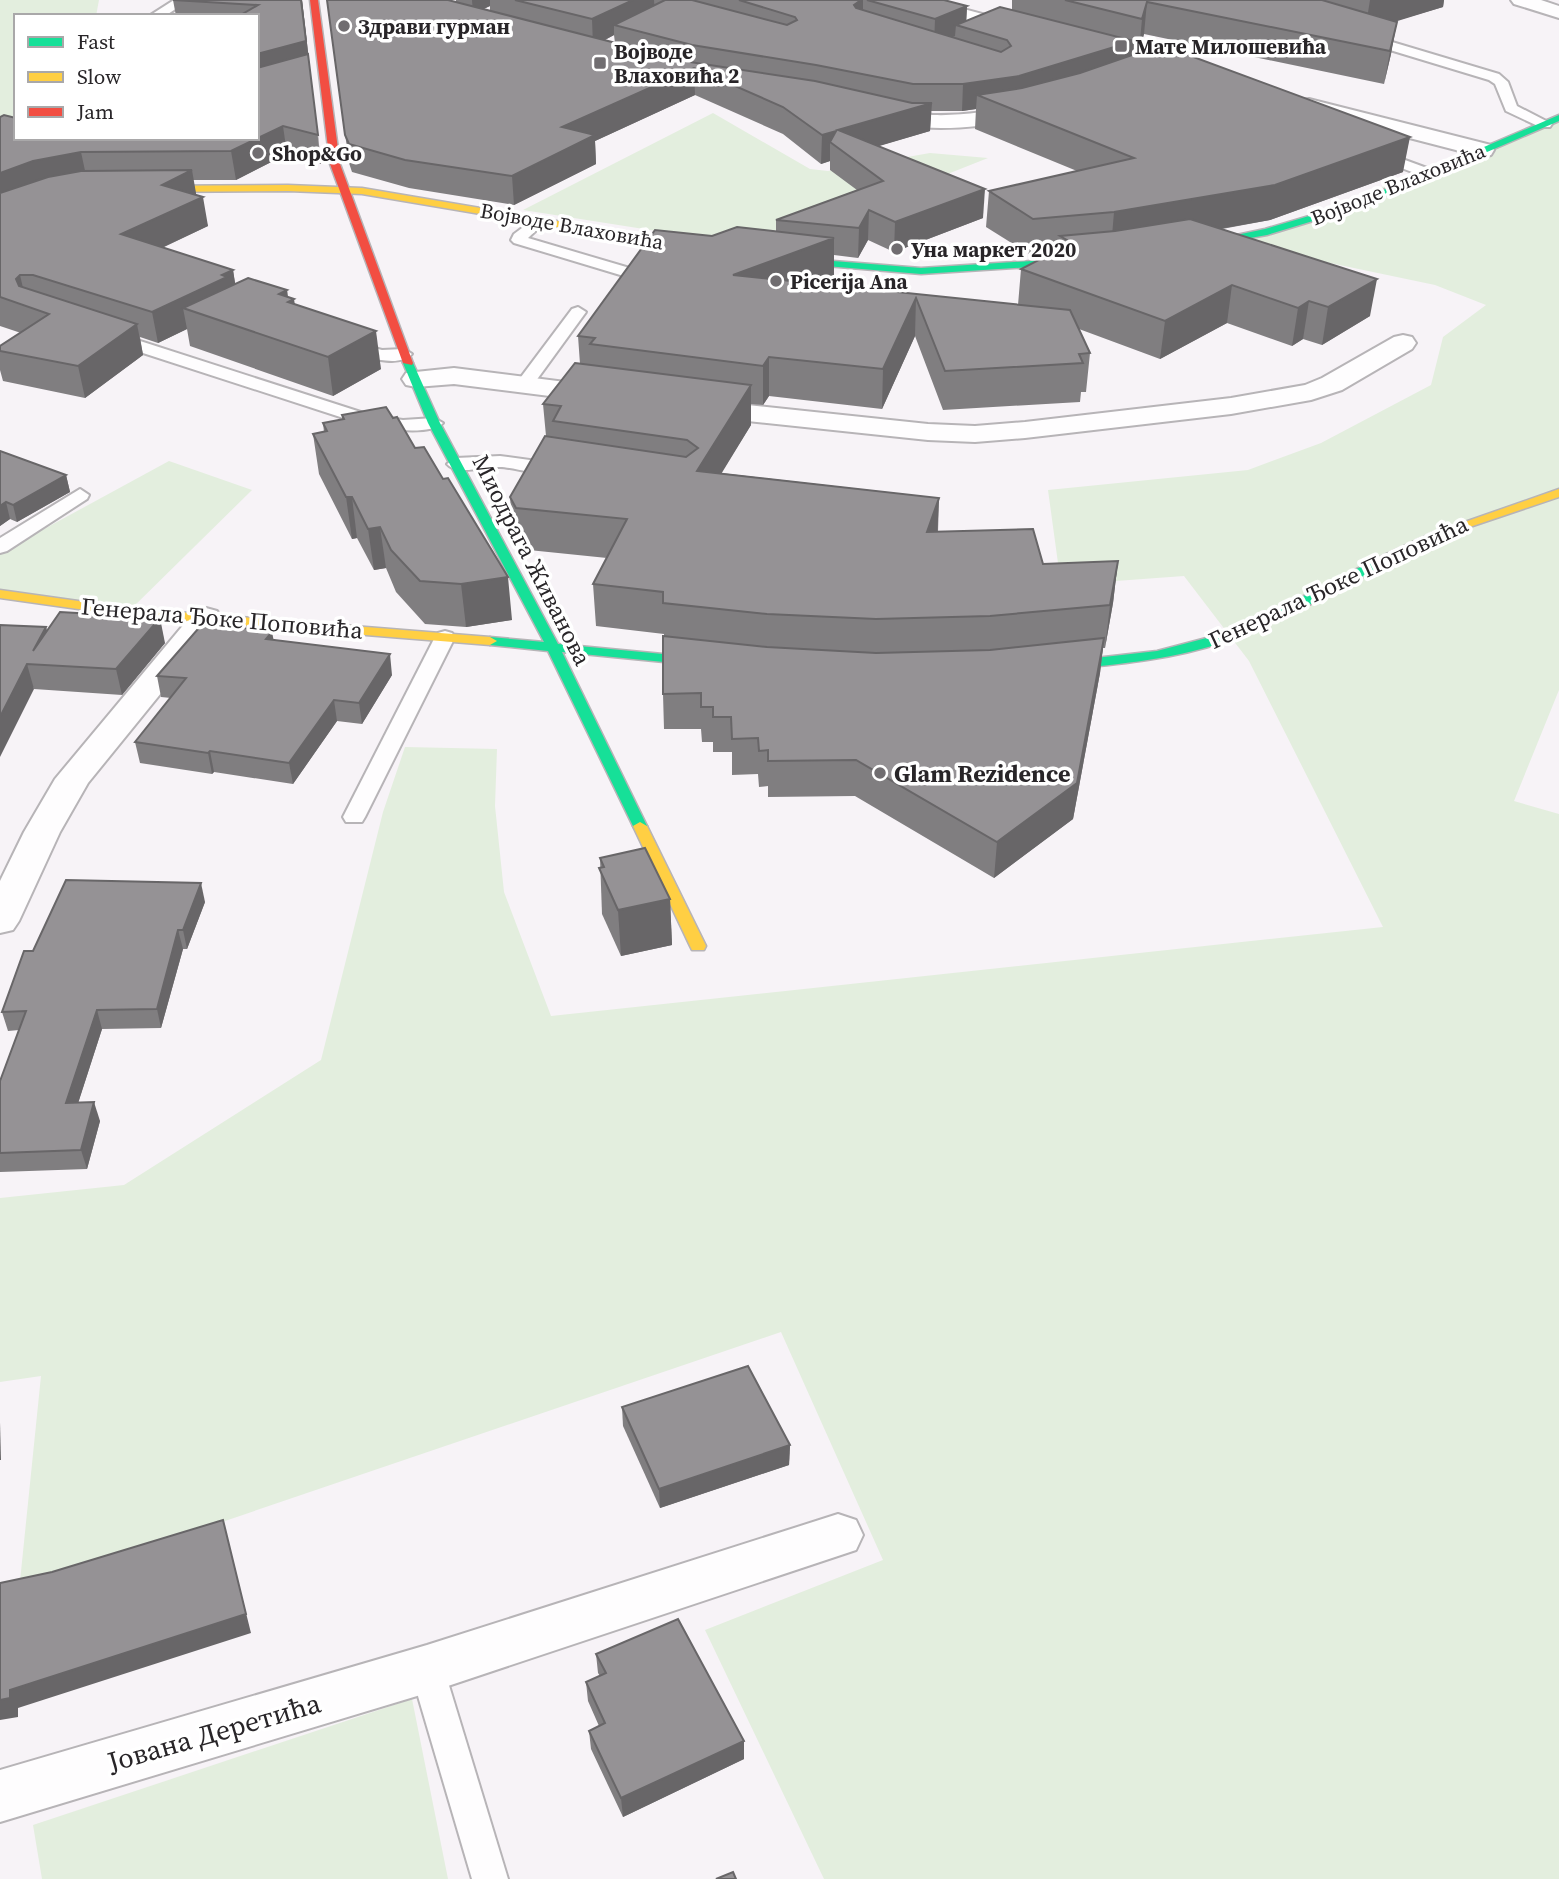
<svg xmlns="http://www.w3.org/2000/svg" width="1559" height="1879" viewBox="0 0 1559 1879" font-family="'Source Serif 4',serif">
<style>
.green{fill:#e3eede}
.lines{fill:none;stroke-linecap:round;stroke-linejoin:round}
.lane-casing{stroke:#b7b4b7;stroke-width:4}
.street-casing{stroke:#b7b4b7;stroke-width:4}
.fast-casing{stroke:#b7b4b7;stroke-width:3}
.slow-casing{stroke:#b7b4b7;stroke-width:3}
.jam-casing{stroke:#b7b4b7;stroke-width:3}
.lane{fill:#fefdfe;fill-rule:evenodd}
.street{fill:#fefdfe;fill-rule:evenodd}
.fast{fill:#16e098;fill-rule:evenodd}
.slow{fill:#ffcf43;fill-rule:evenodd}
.jam{fill:#f24e42;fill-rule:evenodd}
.wall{fill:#807e80;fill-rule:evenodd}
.shaded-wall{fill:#686668}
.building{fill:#959295;stroke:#686668;stroke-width:2}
.poi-dot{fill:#706d70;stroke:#fff;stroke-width:2.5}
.labels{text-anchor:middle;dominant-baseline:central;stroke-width:7;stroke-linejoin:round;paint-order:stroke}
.far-poi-label{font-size:21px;font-weight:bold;fill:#282528;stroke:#fff;text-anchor:start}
.far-street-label{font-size:21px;fill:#282528;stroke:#fff}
.street-label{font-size:24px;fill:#282528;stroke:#fff}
.poi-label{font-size:24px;font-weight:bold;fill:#282528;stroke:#fff;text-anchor:start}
.near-street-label{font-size:28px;fill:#282528;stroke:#fff}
</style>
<rect width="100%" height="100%" fill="#f7f3f7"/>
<g class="green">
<path d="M0,0H99L96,16H16V130L0,137Z"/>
<path d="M713,113L810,169L828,171L930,153L988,158L935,179L779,227L760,244L701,238L523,210Z"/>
<path d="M1559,118V690L1514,801L1559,814V1879H824L705,1630L883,1560L781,1332L19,1591L41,1376L0,1382V1198L124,1185L321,1060L383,812L405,747L497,749L495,806L504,892L551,1016L1383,927L1249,661L1184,576L1061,585L1048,490L1248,470L1321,443L1431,385L1443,337L1486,305L1435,285L1225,241L1267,232Z"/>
<path d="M169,461L252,490L128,612L0,594V553Z"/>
<path d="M412,1699L448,1879H42L33,1825Z"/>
</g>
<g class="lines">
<defs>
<g id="lane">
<path d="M174,0H189L165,16H149Z"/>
<path d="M1362,33L1499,74L1508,82L1517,106L1552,124L1550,127H1540L1506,111L1495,84L1489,80L1357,40L1356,37Z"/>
<path d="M1375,149L1435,171L1437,174L1430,178L1425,177L1370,156L1368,153L1370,150Z"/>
<path d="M538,216L546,221L528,238L633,269L635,272L627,277L514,243L511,240L514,234Z"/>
<path d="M578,307L586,312L530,389H518L515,385L572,309Z"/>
<path d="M109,331L373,416L403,420L434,418L443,423C431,436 382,429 365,425L103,340L101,336Z"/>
<path d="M347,341L382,350L404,349L412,354C397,370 360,354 341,350L339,346L341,342Z"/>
<path d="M500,456L559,464L568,470C558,482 516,467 500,467C485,466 457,476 447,464L456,458Z"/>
<path d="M80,489L89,495L87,499L7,551L0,553V538Z"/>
<path d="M445,631L452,633L455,637L365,817L362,822H346L343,817L435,637L438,633Z"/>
<path d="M427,1654L439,1658L444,1669L508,1879H472L410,1669L415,1658Z"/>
</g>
<g id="street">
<path d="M897,0H930L1031,27L1034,31L1031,35L1024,37L900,4Z"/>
<path d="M1511,0H1541L1559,6V18L1514,4Z"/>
<path d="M1309,99L1491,145L1494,150L1491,155L1483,157L1301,110L1298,105L1301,100Z"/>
<path d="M1025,104L1033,106L1036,111L1033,116C980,129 926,133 873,120L870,115L873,110C891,106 914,114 933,115C964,116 995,111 1025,104Z"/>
<path d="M1403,335L1412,337L1416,343L1412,349L1342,390L1311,400L1231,414L1025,438L975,442L928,440L700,416L690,414L686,408L690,402L700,400L928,424L975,426L1025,422L1231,398L1305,385L1322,378L1394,337Z"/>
<path d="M454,368L605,387L615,389L619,395L615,401L605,403L454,384L416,387L406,385L402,379L406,373Z"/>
<path d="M206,608L217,611L222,618L88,783L60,832L19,921L13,930L0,933V881L24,832L55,779L195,611Z"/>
<path d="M838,1514L856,1520L863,1535L856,1550L427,1693L0,1822V1770L427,1645Z"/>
</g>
<g id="fast">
<path d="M1559,115V121L1359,207L1267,235L1194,248L1189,245L1265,229L1353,203Z"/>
<path d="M783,257L921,268L1079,258L1084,261L1079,264L921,274L779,262L778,260Z"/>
<path d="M408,360L413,363L440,423L558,644L715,659L722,663L715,667L562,652L647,826L645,829H635L633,826L548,651L490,645L483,641L490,637L544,642L428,423L403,363Z"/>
<path d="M1445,527L1449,528V534C1373,568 1303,614 1224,642C1168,661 1109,665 1051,671L1044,667L1051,663L1157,651L1214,636L1272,612L1384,555Z"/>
</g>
<g id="slow">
<path d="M288,185L362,188L699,245L704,248L699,251L362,194L288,191L141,192L136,189L141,186Z"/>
<path d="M1559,489V497L1449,534H1441L1439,531Z"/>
<path d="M0,590L128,608L490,637L497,641L490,645L128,616L0,598Z"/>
<path d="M640,822L647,826L706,946L704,950H692L690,946L633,826Z"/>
</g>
<path id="jam" d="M310,0H318L340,164L413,363L412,365L403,363L330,164Z"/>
</defs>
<use href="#lane" class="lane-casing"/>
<use href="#street" class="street-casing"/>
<use href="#fast" class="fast-casing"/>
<use href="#slow" class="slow-casing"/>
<use href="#jam" class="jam-casing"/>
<use href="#lane" class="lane"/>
<use href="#street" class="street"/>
<use href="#fast" class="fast"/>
<use href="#slow" class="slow"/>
<use href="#jam" class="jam"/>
</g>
<g class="wall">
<path d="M173,0H302L321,164L287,154L236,180H193L196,195L208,226L162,248L233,270L235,284L287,290L288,297L295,304L381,369L333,396L190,346L187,329L158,343L140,337L143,355L85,398L3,381L0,370V346L21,333L0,326V117L16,138L257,16H176Z"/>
<path d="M327,0L456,2V0H944L967,6L966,21L1012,10V0H1444L1443,7L1395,21L1391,54L1384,84L1144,34L1139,51L1134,50L1133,55L1403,172L1270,220L1222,229L1370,316L1322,345L1303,339L1292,346L1227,323L1160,359L1079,329L1090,353L1086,392H1081L1080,402L943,410L915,336L882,409L769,396L763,405L751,404V425L721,473L939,498L938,532L1043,564L1118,561L1113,603L1105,648H1103L1100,673L1073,819L994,878L855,796L768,797V786L759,787L758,774L732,775V752H713V742H702L701,729H664L663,694L664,634L596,626L593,584L607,558L519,549L513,539L510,497L546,436L543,404L580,364L578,336L712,236L776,231V220L857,190L830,170V161L821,164L783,134L695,95L595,141L596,164L514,205L409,188L352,172L349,163ZM490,6V11L483,9ZM614,35L615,43L605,40ZM976,109L975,129L1077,171L989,191L986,227L1031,255L1052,253L1021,269L1018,305L811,283L834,275V255L858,258L868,240L894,252L983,218L878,146L930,131L931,111H962Z"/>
<path d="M342,415L512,620L466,627L425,624L396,592L386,568L374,570L357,538L352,539L319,474L313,434L324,432L323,423L342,420Z"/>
<path d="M0,451L66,475L70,492L17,522L10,519L0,526Z"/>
<path d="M0,625L46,627L47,632L165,643L122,695L34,689Z"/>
<path d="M273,640L392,675L362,724L337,721L293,784L214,772L212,774L140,763L135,742L171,698L161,697L157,676Z"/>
<path d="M600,858L670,899L672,945L621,956L602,914Z"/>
<path d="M205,902L187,949H183L161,1028L102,1029L78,1103L100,1121L87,1169L0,1172V1081L19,1030L8,1031L2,1012L33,951Z"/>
<path d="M622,1407L790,1445L789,1465L660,1508L623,1426Z"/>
<path d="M596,1654L744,1741V1759L623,1817L591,1749L589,1731L599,1726L588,1701L586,1682L600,1676L598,1673Z"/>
</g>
<g class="shaded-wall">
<path d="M301,0H302L321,164L318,135L257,82V54Z"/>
<path d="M472,0H490V6L473,14Z"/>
<path d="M633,0H654L655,15L614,25V35L593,46L592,19Z"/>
<path d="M861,0H863V24L854,5Z"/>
<path d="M1370,0H1444L1443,7L1365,31Z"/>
<path d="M1147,2L1144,34L1139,51L1142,19Z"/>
<path d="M967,6L966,28L956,25L955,36L934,45L935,19Z"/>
<path d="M1397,22L1391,54L1384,84L1390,51Z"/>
<path d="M1134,41L1132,67L1017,103L977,95L976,109L962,111L963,84Z"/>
<path d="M694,68L695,95L595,141L596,164L514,205L512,176L562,127Z"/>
<path d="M932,103L930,131L849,155L838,130Z"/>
<path d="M283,126L287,154L236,180L231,151Z"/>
<path d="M836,131L830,142V161L821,164L822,135Z"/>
<path d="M1410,137L1403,172L1270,220L1111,248L1114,212Z"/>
<path d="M81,152L87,180L0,205V173L33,161Z"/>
<path d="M192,170L197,199L203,197L208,226L127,264L121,234L162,185Z"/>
<path d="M985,189L983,218L894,252L895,222Z"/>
<path d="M869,210L868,240L858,258L859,228Z"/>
<path d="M834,238V275L734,312L733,275Z"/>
<path d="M233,270L238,301L183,308L187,329L158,343L152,312Z"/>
<path d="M20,275L27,305L16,279Z"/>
<path d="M1377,279L1370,316L1322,345L1328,307Z"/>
<path d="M1232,285L1227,323L1160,359L1165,321Z"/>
<path d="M287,290L288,302L294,299L300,337L279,294Z"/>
<path d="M916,298L915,336L882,409L883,369Z"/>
<path d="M1309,301L1303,339L1292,346L1298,308Z"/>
<path d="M137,324L143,355L85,398L78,366Z"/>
<path d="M376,331L381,369L333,396L328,357Z"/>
<path d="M769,357V396L763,405V366Z"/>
<path d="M751,385V425L698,512L697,471Z"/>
<path d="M66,475L70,492L17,522L13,505Z"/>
<path d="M346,497H352L357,538L352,539Z"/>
<path d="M939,498L937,539L927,532Z"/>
<path d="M6,502L10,519L0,526V506Z"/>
<path d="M380,527L386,568L374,570L368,529Z"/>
<path d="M1118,561L1113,603L1105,648L1110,605Z"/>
<path d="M508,577L512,620L466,627L461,584Z"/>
<path d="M160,618L165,643L122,695L116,669Z"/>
<path d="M46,627L52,652L33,651Z"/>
<path d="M272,632L276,652L266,639Z"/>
<path d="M1104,638L1100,673L1073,819L994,878L997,842Z"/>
<path d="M390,654L392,675L362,724L359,703Z"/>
<path d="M27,664L34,689L0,757V717Z"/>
<path d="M334,700L337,721L293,784L289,763Z"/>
<path d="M210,751L214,772L212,774L208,753Z"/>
<path d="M201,883L205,902L187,949L183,930Z"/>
<path d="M670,899L672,945L621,956L618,910Z"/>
<path d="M178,930L183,949L161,1028L157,1009Z"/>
<path d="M97,1010L102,1029L72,1122L66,1103Z"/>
<path d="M94,1102L100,1121L87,1169L81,1150Z"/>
<path d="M0,1422L1,1460H0Z"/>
<path d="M790,1445L789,1465L660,1508L659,1489Z"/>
<path d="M223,1520L251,1633L18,1708V1717L0,1720V1700L10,1690Z"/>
<path d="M744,1741V1759L623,1817L621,1798Z"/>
</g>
<g class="building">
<path d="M173,0H301L306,41L257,54V16H239L258,5Z"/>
<path d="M327,0H448L690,62L815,81L912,103H932L838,130L985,189L895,222L869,210L859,228L776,220L883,181L830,142L836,131L822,135L783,107L694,68L562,127L595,135L512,176L405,160L349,144L345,135Z"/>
<path d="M515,0H633L592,19Z"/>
<path d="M665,0H692L787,25L797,20L795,17L739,0H861L854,5L856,8L1001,52L1011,46L1007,40L956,25L1000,7L1134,41L1019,76L963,84H913L816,65L692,45L614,25Z"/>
<path d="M867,0H944L967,6L935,19Z"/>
<path d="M1065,0H1322L1397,22L1390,51L1147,2L1142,19Z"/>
<path d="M1161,45L1410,137L1275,185L1114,212L1033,219L989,191L1134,158L977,95L1022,88L1080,73Z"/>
<path d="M308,54L318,135L283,126L231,151L81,152L33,161L0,173V117L4,115L16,118V138H257V68Z"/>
<path d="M192,170L162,185L203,197L121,234L233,270L222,275L227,277L152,312L33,275H20L16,279L19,286L137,324L78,366L0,351V346L49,314L0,297V193L48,177L81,171Z"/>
<path d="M1190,219L1377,279L1328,307L1309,301L1298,308L1232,285L1165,321L1021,269L1072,243L1060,236L1115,231Z"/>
<path d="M737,227L834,238L733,275L1070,310L1090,353L1079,354L1083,363L945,371L916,298L883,369L769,357L763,366L590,344L595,338L578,336L655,230L712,236Z"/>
<path d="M248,278L287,290L279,294L294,299L288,302L376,331L328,357L183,308Z"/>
<path d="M575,363L751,385L697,471L939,498L927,532L1033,529L1043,564L1118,561L1110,605L990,616L876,619L767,614L663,603V592L593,584L627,519L516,508L510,497L545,436L686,457L698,448L687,440L553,421L561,406L543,404Z"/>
<path d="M386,407L393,418L397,417L415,448L424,447L443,479L448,478L508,577L461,584L420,581L391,550L380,527L368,529L352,497H346L313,434L327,431L323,423L344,419L342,415Z"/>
<path d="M0,451L66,475L13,505L6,502L0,506Z"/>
<path d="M60,612L160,618L116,669L27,664L0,717V625L46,627L33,651Z"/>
<path d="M204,622L272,632L266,639L390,654L359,703L334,700L289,763L210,751L208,753L135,742L186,678L157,676Z"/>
<path d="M663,636L767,647L876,653L990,650L1104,638L1077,783L997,842L856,760L768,761V750L759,751L758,738L732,739L731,717H713V707H701V693L663,694Z"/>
<path d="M645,848L670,899L618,910L599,868L604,867L600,858Z"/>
<path d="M66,880L201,883L183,930H178L157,1009L97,1010L66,1103L94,1102L81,1150L0,1153V1081L26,1011L2,1012L24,951H33Z"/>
<path d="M748,1366L790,1445L659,1489L622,1407Z"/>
<path d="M223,1520L246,1614L10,1690V1698L0,1700V1583L52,1572Z"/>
<path d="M678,1619L744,1741L621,1798L589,1731L605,1723L586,1682L606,1673L596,1654Z"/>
<path d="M733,1872L736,1879H716Z"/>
</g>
<g class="poi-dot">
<circle cx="344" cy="26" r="7"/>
<rect x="1114" y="39" width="14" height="14" rx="3.5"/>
<rect x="593" y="56" width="14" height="14" rx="3.5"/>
<circle cx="258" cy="153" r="7"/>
<circle cx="897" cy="249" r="7"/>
<circle cx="776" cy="281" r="7"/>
<circle cx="880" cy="773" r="7"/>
</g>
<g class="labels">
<g class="far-poi-label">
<text x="358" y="26">Здрави гурман</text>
<text x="1135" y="46">Мате Милошевића</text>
<text x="614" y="51">Војводе<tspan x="614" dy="24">Влаховића 2</tspan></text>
<text x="272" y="153">Shop&amp;Go</text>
<text x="911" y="249">Уна маркет 2020</text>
<text x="790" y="281">Picerija Ana</text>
</g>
<g class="far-street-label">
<text transform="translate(1398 184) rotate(-22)">Војводе Влаховића</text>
<text transform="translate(572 226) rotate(10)">Војводе Влаховића</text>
</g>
<g class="street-label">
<text transform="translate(532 560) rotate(63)">Миодрага Живанова</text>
<text transform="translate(1338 582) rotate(-25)">Генерала Ђоке Поповића</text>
<text transform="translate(222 618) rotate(5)">Генерала Ђоке Поповића</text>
</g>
<g class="poi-label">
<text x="894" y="773">Glam Rezidence</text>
</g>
<g class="near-street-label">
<text transform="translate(214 1732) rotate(-16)">Јована Деретића</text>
</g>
</g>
<rect x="14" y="14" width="245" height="126" fill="#ffffff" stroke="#a9a8a9" stroke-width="2"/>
<rect x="28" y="37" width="35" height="10" fill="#16e098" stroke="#a9a8a9" stroke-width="2"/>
<text x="77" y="49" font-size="21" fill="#282528">Fast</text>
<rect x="28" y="72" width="35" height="10" fill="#ffcf43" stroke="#a9a8a9" stroke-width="2"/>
<text x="77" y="84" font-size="21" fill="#282528">Slow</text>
<rect x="28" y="107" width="35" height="10" fill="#f24e42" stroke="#a9a8a9" stroke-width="2"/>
<text x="77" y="119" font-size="21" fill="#282528">Jam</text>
</svg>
